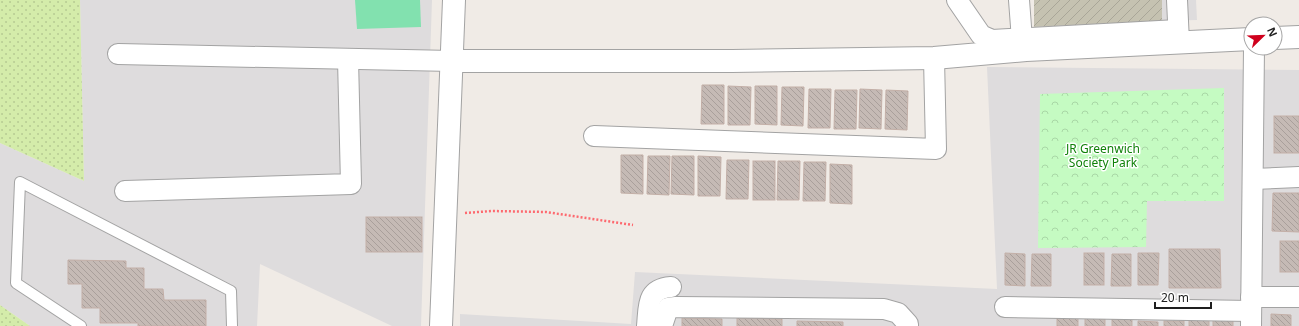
<svg xmlns="http://www.w3.org/2000/svg" width="1299" height="326" viewBox="0 0 1299 326" font-family="'Noto Sans',sans-serif">
<style>
.residential{fill:#dedcdd}
.construction{fill:url(#construction-furrows)}
.grass{fill:url(#grass-dots)}
.park{fill:url(#park-crowns)}
.pitch{fill:#82e1af}
.building{fill:url(#building-back-hatch);stroke:#c3afa7}
.lines{fill:none;stroke-linecap:round;stroke-linejoin:round}
.service-casing{stroke:#a3a3a3;stroke-width:12}
.minor-casing{stroke:#a3a3a3;stroke-width:22}
.tertiary-casing{stroke:#a3a3a3;stroke-width:24}
.path{stroke:#fd696f;stroke-width:2.5;stroke-dasharray:2 2;stroke-linecap:butt}
.service{stroke:#fff;stroke-width:10}
.minor{stroke:#fff;stroke-width:20}
.tertiary{stroke:#fff;stroke-width:22}
.labels{text-anchor:middle;dominant-baseline:central;stroke-width:3;stroke-linejoin:round;paint-order:stroke}
.park-label{font-size:12px;fill:#108209;stroke:#fff}
</style>
<defs>
<pattern id="construction-furrows" width="10" height="10" patternUnits="userSpaceOnUse"><rect width="10" height="10" fill="#c5c2b1"/><path d="M-1 1l2-2M0 10L10 0M9 11l2-2" fill="none" stroke="#a9a698"/></pattern>
<pattern id="grass-dots" width="8" height="8" patternUnits="userSpaceOnUse"><rect width="8" height="8" fill="#d4ecaa"/><path d="M2 2h.1M6 6h.1" fill="none" stroke="#b6ca92" stroke-width="1.8" stroke-linecap="round"/></pattern>
<pattern id="park-crowns" width="20" height="18" patternUnits="userSpaceOnUse"><rect width="20" height="18" fill="#c5fbc2"/><path d="M2 6a3 3 0 1 1 6 0M12 15a3 3 0 1 1 6 0" fill="none" stroke="#a9d7a6"/></pattern>
<pattern id="building-back-hatch" width="6" height="6" patternUnits="userSpaceOnUse"><rect width="6" height="6" fill="#c5bab5"/><path d="M-1 5l2 2M0 0l6 6M5-1l2 2" fill="none" stroke="#a99f9b"/></pattern>
</defs>
<rect width="100%" height="100%" fill="#f0ebe6"/>
<g class="residential">
<path d="M80,0H432L421,326H392L260,264L257,326H30L0,305V143L84,181Z"/>
<path d="M1162,0H1196L1197,20L1162,21Z"/>
<path d="M987,67L1299,70V326H460V314L631,324L635,272L997,289Z"/>
</g>
<path class="construction" d="M1034,0H1162V21L1034,27Z"/>
<g class="grass">
<path d="M0,0H80L84,181L0,143Z"/>
<path d="M0,305L30,326H0Z"/>
</g>
<path class="park" d="M1224,88V201H1147L1146,247L1038,248L1040,94Z"/>
<path class="pitch" d="M355,0H420L421,27L357,29Z"/>
<g class="building">
<path d="M702,85H724V124H701Z"/>
<path d="M728,86L751,87L750,125H728Z"/>
<path d="M755,86H777V125L755,124Z"/>
<path d="M782,87H804L803,126L781,125Z"/>
<path d="M809,89H831L830,128H808Z"/>
<path d="M860,89L882,90L881,129L859,128Z"/>
<path d="M835,90H857L856,129H834Z"/>
<path d="M886,90L908,91L907,130L885,129Z"/>
<rect x="1274" y="116" width="25" height="37"/>
<path d="M621,155H643V194L621,193Z"/>
<path d="M648,156H670L669,195L647,194Z"/>
<path d="M672,156H694V195L671,194Z"/>
<path d="M698,156L721,157L720,196H698Z"/>
<path d="M727,160H749L748,199H726Z"/>
<rect x="753" y="161" width="22" height="39"/>
<path d="M778,161H800L799,200H777Z"/>
<path d="M804,162H826L825,201H803Z"/>
<path d="M830,164L852,165V204L830,203Z"/>
<path d="M1273,193H1299V232L1272,231Z"/>
<rect x="366" y="217" width="56" height="35"/>
<rect x="1280" y="241" width="19" height="31"/>
<path d="M1169,249H1220L1221,288H1169Z"/>
<path d="M1005,253L1025,254V286L1005,285Z"/>
<rect x="1084" y="253" width="20" height="32"/>
<path d="M1138,253H1159L1158,285H1138Z"/>
<path d="M1032,254H1051V286H1031Z"/>
<path d="M1112,254H1131V286H1111Z"/>
<path d="M68,260L126,261V268H144V289H163L164,300H206V326H138V323H100V308H82V284H68Z"/>
<path d="M1271,314L1291,315V326H1271Z"/>
<path d="M1085,317L1105,318V326H1085Z"/>
<path d="M682,318L722,319V326H682Z"/>
<path d="M737,318L782,319V326H737Z"/>
<rect x="1057" y="318" width="21" height="8"/>
<rect x="1112" y="319" width="20" height="7"/>
<rect x="1189" y="320" width="20" height="6"/>
<path d="M1213,320L1233,321V326H1213Z"/>
<path d="M797,321L843,322V326H797Z"/>
<path d="M1138,321L1158,322V326H1138Z"/>
<rect x="1164" y="321" width="20" height="5"/>
</g>
<g class="lines">
<defs>
<path id="service" d="M81,326L16,283L20,182L231,291L232,326"/>
<g id="minor">
<path d="M957,0L981,35L992,40L1178,30"/>
<path d="M1019,0L1022,40"/>
<path d="M1177,0L1179,42"/>
<path d="M118,54L452,61"/>
<path d="M594,136L936,149L934,58"/>
<path d="M1253,179L1299,177"/>
<path d="M125,191L351,184L348,59"/>
<path d="M1251,297H1299"/>
<path d="M1005,307L1251,311"/>
<path d="M647,326C649,306 646,289 671,287"/>
<path d="M662,326L668,308L676,307L884,309L898,313L908,324V326"/>
<path d="M1251,326L1254,48"/>
</g>
<g id="tertiary">
<path d="M1275,38L1299,37"/>
<path d="M452,61H732L934,58L1026,50L1251,39"/>
<path d="M441,326L454,0"/>
</g>
</defs>
<use href="#service" class="service-casing"/>
<use href="#minor" class="minor-casing"/>
<use href="#tertiary" class="tertiary-casing"/>
<path class="path" d="M465,213L492,211L546,212L633,225"/>
<use href="#service" class="service"/>
<use href="#minor" class="minor"/>
<use href="#tertiary" class="tertiary"/>
</g>
<g class="labels">
<g class="park-label">
<text x="1103" y="148">JR Greenwich<tspan x="1103" dy="14">Society Park</tspan></text>
</g>
</g>
<g transform="translate(1263 36) rotate(67)"><circle r="19" fill="#ffffff" stroke="#a5a5a5"/>
<path d="M0-3L7 15L0 10L-7 15Z" fill="#cf001d"/>
<text y="-6" font-size="11" font-weight="bold" text-anchor="middle" fill="#1f1f1f">N</text>
</g>
<path d="M1155 302v6h56v-6" fill="none" stroke="#1f1f1f" stroke-width="2"/>
<text x="1161" y="302" font-size="12" fill="#1f1f1f" stroke="#ffffff" stroke-width="3" paint-order="stroke">20 m</text>
</svg>
